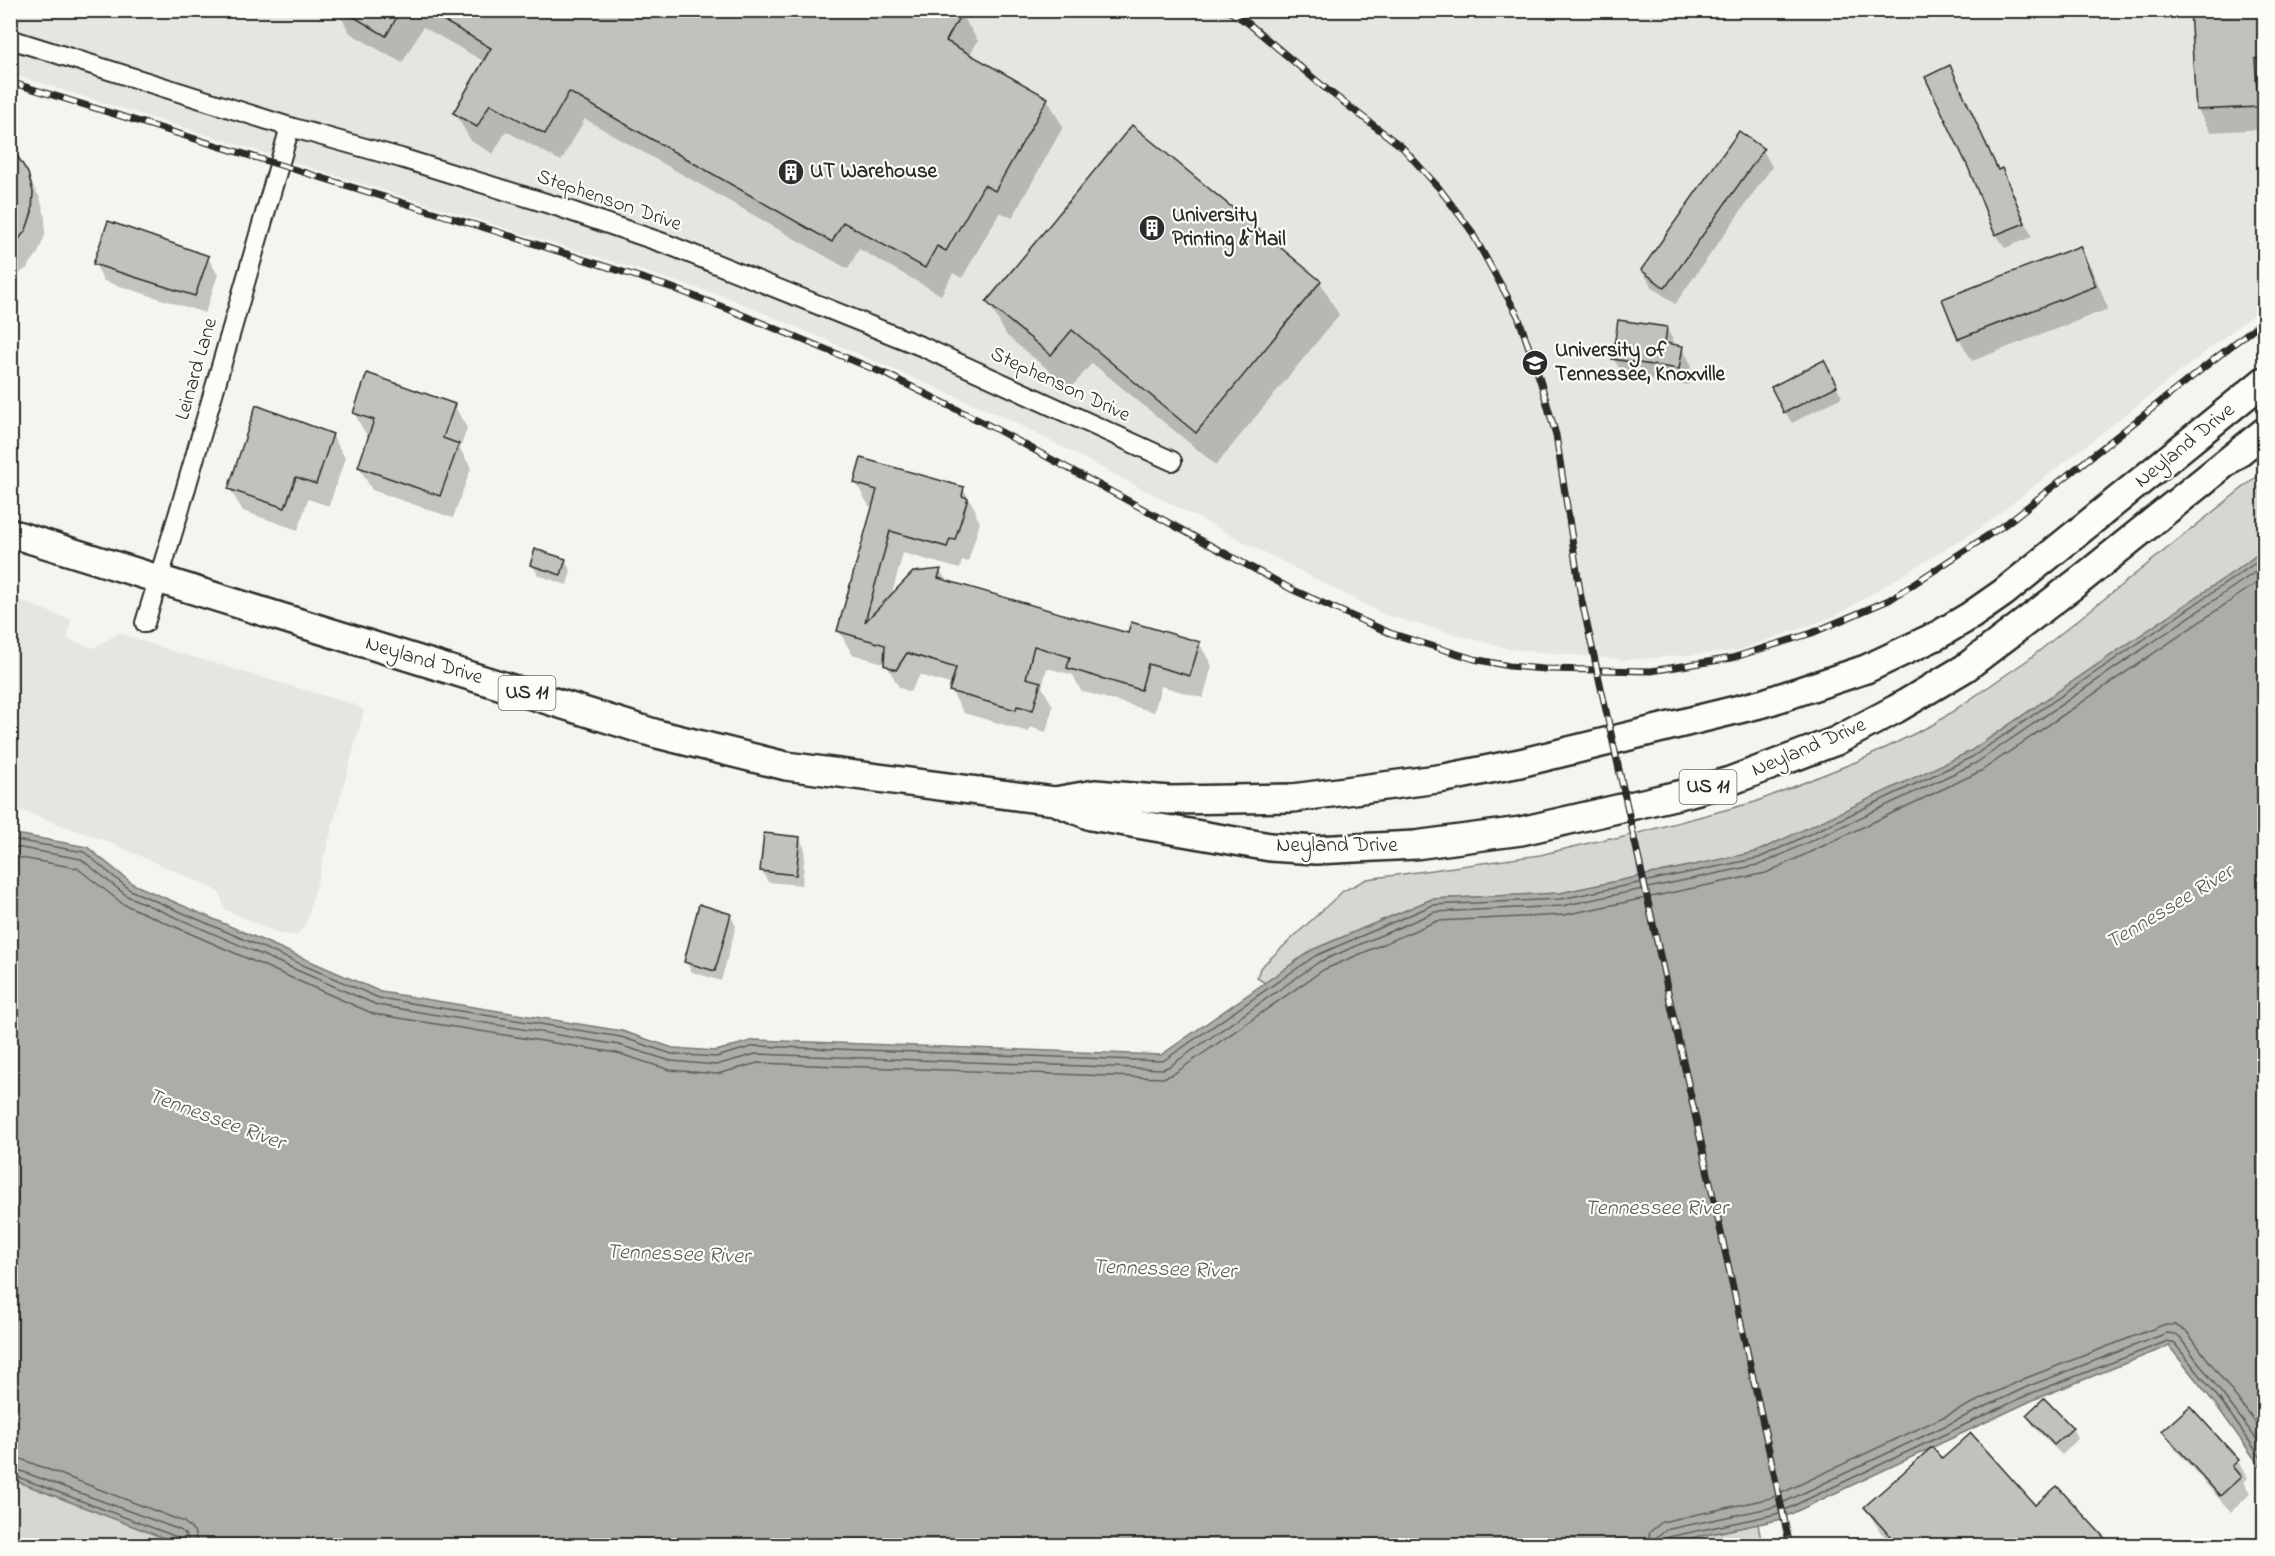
<svg xmlns="http://www.w3.org/2000/svg" width="2275" height="1556" viewBox="0 0 2275 1556" font-family="'Indie Flower',sans-serif">
<style>
.built{fill:#e6e5e0}
.green{fill:#d7d6d2;stroke:#81807e;stroke-width:1.5}
.water{fill:#adaca9;stroke:#797877;stroke-width:1.5}
.shadow{fill:#0003;fill-rule:evenodd}
.lines{fill:none;stroke-linecap:round;stroke-linejoin:round}
.shore{stroke:#5f5f5d;stroke-width:1.5}
.building{fill:#c2c1be;stroke:#2b2b2b;stroke-width:1.5}
.street-casing{stroke:#2b2b2b;stroke-width:22}
.primary-casing{stroke:#2b2b2b;stroke-width:32}
.street{stroke:#fdfcf7;stroke-width:18}
.primary{stroke:#fdfcf7;stroke-width:27}
.rail-casing{stroke:#2b2b2b;stroke-width:7}
.rail{stroke:#fdfcf7;stroke-width:4.5;stroke-dasharray:14;stroke-linecap:butt}
.labels{text-anchor:middle;dominant-baseline:central;stroke-width:4.5;stroke-linejoin:round;paint-order:stroke}
.shield{fill:#fdfcf7;stroke:#6a6a68;stroke-width:1.5}
.shield-label{font-size:20px;font-weight:bold;fill:#2b2b2b}
.poi-label{font-size:21px;font-weight:bold;fill:#2b2b2b;stroke:#fdfcf7;text-anchor:start}
.street-label{font-size:21px;fill:#2b2b2b;stroke:#fdfcf7}
.water-label{font-size:22px;font-style:italic;fill:#585857;stroke:#fdfcf7}
</style>
<rect width="100%" height="100%" fill="#f5f4ef"/>
<filter id="ink" filterUnits="userSpaceOnUse"><feTurbulence type="fractalNoise" baseFrequency=".0167" numOctaves="2"/><feDisplacementMap in="SourceGraphic" scale="12" xChannelSelector="R" yChannelSelector="G"/><feConvolveMatrix kernelMatrix="1 2 1 2 8 2 1 2 1" color-interpolation-filters="sRGB"/></filter>
<g filter="url(#ink)">
<g class="built">
<path d="M10,11H2264V306L1982,527L1835,616L1736,651L1627,660L1509,649L1385,615L1008,419L729,298L11,74Z"/>
<path d="M11,597L71,620L67,639L93,648L119,633L169,650L356,705L364,711L306,923L297,935L279,934L224,909L221,895L213,888L106,841L11,807Z"/>
</g>
<g class="green">
<path d="M2264,471V549L2245,564L1969,752L1756,852L1560,893L1432,899L1312,950L1265,983L1257,978L1260,968L1343,891L1367,879L1540,855L1610,838L1616,839L1755,802L1863,759L1934,724L2029,659Z"/>
<path d="M11,1479L182,1545H11Z"/>
<path d="M1758,1524L1762,1545L1656,1546Z"/>
</g>
<path class="water" d="M2264,549V1472L2216,1405L2169,1346L2035,1399L1778,1520L1656,1545H182L11,1479L10,833L87,847L133,884L381,992L622,1031L673,1048L716,1051L754,1040L1161,1055L1312,950L1432,899L1560,893L1756,852L1969,752L2245,564Z"/>
<g class="shadow">
<path d="M337,10H959L978,41L969,56L1047,99L1063,127L1012,218L1000,212L962,278L953,273L941,295L859,249L848,269L585,119L561,161L506,131L493,154L471,141L455,113L485,62L423,27L402,63L350,33Z"/>
<path d="M2192,10H2264V129L2210,132L2198,110Z"/>
<path d="M1949,67L1999,171L2002,170L2010,185L2032,237L2005,248L1996,234Z"/>
<path d="M1763,150L1772,167L1675,304L1652,287L1642,270Z"/>
<path d="M10,152L17,158L40,198L45,216V235L38,253L27,268L10,281Z"/>
<path d="M2080,248L2093,271L2108,309L1972,361L1959,338Z"/>
<path d="M208,258L218,275L205,313L104,281L95,264Z"/>
<path d="M1320,282L1339,315L1216,465L1092,363L1071,388L1007,336L988,302Z"/>
<path d="M1666,328L1676,345L1682,347L1691,364L1689,385L1624,376L1614,359Z"/>
<path d="M1830,373L1842,397L1792,423L1785,412Z"/>
<path d="M454,405L467,428L460,449L471,468L453,518L372,490L359,467L370,437L367,436L354,413ZM448,419H451L442,446L439,445Z"/>
<path d="M332,435L345,458L329,506L308,499L298,530L243,511L230,489Z"/>
<path d="M856,483L963,488L976,511V515L980,522L968,562L962,560L960,569L903,553L891,597L940,570L947,582L1129,635L1199,643L1212,666L1203,698L1161,686L1154,712L1081,691L1073,675L1047,668L1042,687L1053,706L1046,732L1030,727L1029,732L964,713L951,691L953,685L920,675L910,692L899,687L886,664L852,654L839,631L874,507L869,506Z"/>
<path d="M565,560L571,571L567,585L538,575L532,564Z"/>
<path d="M799,838L805,849L802,885L768,882L762,871Z"/>
<path d="M730,915L736,926L721,981L692,972L685,961Z"/>
<path d="M2028,1416L2072,1428L2078,1439L2062,1455L2034,1427Z"/>
<path d="M2164,1431L2238,1461L2247,1478L2243,1482L2250,1494L2231,1512L2174,1448Z"/>
<path d="M1942,1461L2035,1507L2057,1488L2109,1546H1893L1879,1530L1866,1508Z"/>
</g>
<g class="lines">
<g class="shore">
<path d="M10,839L84,852L130,890L379,998L621,1037L672,1054L716,1057L755,1046L1163,1061L1315,956L1433,905L1561,899L1759,858L1972,757L2264,557"/>
<path d="M10,846L81,859L127,896L377,1005L619,1045L671,1061L716,1065L756,1054L1163,1069L1170,1066L1319,962L1435,912L1562,906L1762,864L1976,763L2264,566"/>
<path d="M10,856L77,868L123,904L374,1014L617,1053L670,1070L717,1074L758,1063L1163,1078L1175,1073L1323,970L1437,921L1564,915L1766,873L1981,771L2264,578"/>
<path d="M10,1457L21,1459L184,1522L194,1531L198,1546"/>
<path d="M10,1467L180,1530L187,1536L189,1546"/>
<path d="M10,1474L177,1537L181,1541V1546"/>
<path d="M1647,1546L1650,1532L1662,1522L1771,1498L2026,1378L2163,1325H2175L2187,1332L2264,1434"/>
<path d="M1656,1546L1658,1536L1665,1530L1774,1507L2029,1386L2167,1333L2174,1334L2180,1338L2264,1449"/>
<path d="M1663,1546L1664,1540L1669,1537L1776,1514L2032,1393L2168,1341L2175,1344L2221,1401L2264,1462"/>
</g>
</g>
<g class="building">
<path d="M342,10H401L386,36Z"/>
<path d="M425,10H963L946,41L1048,98L995,191L984,185L946,251L937,246L925,268L843,222L832,242L569,92L545,134L490,104L477,127L453,113L491,48Z"/>
<path d="M2190,10H2265V58L2255,59L2258,107L2196,110Z"/>
<path d="M1950,65L1998,170L2002,168L2025,223L1995,235L1968,167L1925,77Z"/>
<path d="M1132,125L1321,281L1196,433L1072,330L1051,355L986,302Z"/>
<path d="M1739,131L1764,149L1665,288L1641,270Z"/>
<path d="M10,144L28,173L33,192L32,212L26,230L10,251Z"/>
<path d="M108,221L209,256L195,296L93,264Z"/>
<path d="M2080,246L2096,286L1958,339L1942,299Z"/>
<path d="M1618,320L1667,327L1665,343L1683,346L1679,369L1612,359Z"/>
<path d="M1824,360L1837,386L1784,413L1771,387Z"/>
<path d="M367,373L455,404L443,438L459,444L440,496L358,467L374,420L353,413Z"/>
<path d="M256,405L333,434L316,484L296,477L285,508L228,489Z"/>
<path d="M861,458L964,487L962,496L968,498L955,540L950,539L947,547L890,531L865,622L913,572L941,569L938,578L1128,633L1131,622L1200,642L1190,676L1148,664L1141,690L1067,668L1070,657L1034,646L1026,678L1041,682L1033,710L1017,706L1016,710L949,691L956,668L907,653L896,670L884,665L885,645L837,631L877,490L854,483Z"/>
<path d="M535,549L566,559L561,575L530,565Z"/>
<path d="M764,833L800,837L796,875L760,871Z"/>
<path d="M699,904L731,914L715,971L684,962Z"/>
<path d="M2044,1398L2073,1428L2054,1445L2026,1415Z"/>
<path d="M2190,1406L2239,1460L2232,1466L2241,1477L2220,1496L2162,1431Z"/>
<path d="M1971,1433L2035,1505L2057,1486L2111,1545H1898L1864,1507L1932,1447L1942,1459Z"/>
</g>
<g class="lines">
<defs>
<g id="street">
<path d="M10,39L290,127L401,158L559,207L669,245L923,347L1172,461"/>
<path d="M145,623L179,512L290,127"/>
</g>
<g id="primary">
<path d="M10,533L657,734L786,766L1055,801L1091,816L1270,847L1316,850L1415,845L1521,831L1687,793L1730,781L1836,741L1896,709L1965,668L2083,578L2264,432"/>
<path d="M1055,801L1095,794L1169,800L1293,798L1445,778L1520,763L1764,703L1866,669L1938,635L1970,616L2003,593L2264,381"/>
</g>
</defs>
<use href="#street" class="street-casing"/>
<use href="#primary" class="primary-casing"/>
<use href="#street" class="street"/>
<use href="#primary" class="primary"/>
<defs>
<g id="rail">
<path d="M1227,10L1248,23L1325,88L1402,147L1439,188L1470,229L1518,316L1540,380L1556,435L1581,597L1790,1546"/>
<path d="M10,82L498,232L670,287L728,309L888,375L992,427L1291,589L1390,633L1474,659L1509,666L1544,669L1651,671L1732,658L1812,633L1889,600L2007,523L2264,320"/>
</g>
</defs>
<use href="#rail" class="rail-casing"/>
<use href="#rail" class="rail"/>
</g>
</g>
<defs>
<symbol id="building-disc" viewBox="-11 -11 22 22"><circle r="9.5" fill="#2b2b2b" stroke="#fdfcf7"/><path d="M-4-6H4V6H1V3H-1V6H-4ZM-2.5-4.3h1.7v1.8h-1.7ZM.8-4.3h1.7v1.8H.8ZM-2.5-1h1.7V.8h-1.7ZM.8-1h1.7V.8H.8Z" fill="#fff"/></symbol>
<symbol id="university-disc" viewBox="-11 -11 22 22"><circle r="9.5" fill="#2b2b2b" stroke="#fdfcf7"/><path d="M0-5L7-2L0 1L-7-2ZM-4 1L0 2.5L4 1V4Q0 6-4 4Z" fill="#fff"/></symbol>
</defs>
<g fill-rule="evenodd">
<use href="#building-disc" x="776" y="157" width="30" height="30"/>
<use href="#building-disc" x="1137" y="213" width="30" height="30"/>
<use href="#university-disc" x="1520" y="348" width="30" height="30"/>
</g>
<g class="labels">
<g class="shield">
<rect x="498.5" y="676" width="57" height="34" rx="4.5"/>
<rect x="1679.5" y="770" width="57" height="34" rx="4.5"/>
</g>
<g class="shield-label">
<text x="527" y="693">US 11</text>
<text x="1708" y="787">US 11</text>
</g>
<g class="poi-label">
<text x="810" y="172">UT Warehouse</text>
<text x="1172" y="216">University<tspan x="1172" dy="24">Printing &amp; Mail</tspan></text>
<text x="1555" y="351">University of<tspan x="1555" dy="24">Tennessee, Knoxville</tspan></text>
</g>
<g class="street-label">
<text transform="translate(609 201) rotate(19)">Stephenson Drive</text>
<text transform="translate(197 369) rotate(-74)">Leinard Lane</text>
<text transform="translate(1060 385) rotate(25)">Stephenson Drive</text>
<text transform="translate(2185 446) rotate(-39)">Neyland Drive</text>
<text transform="translate(424 661) rotate(17)">Neyland Drive</text>
<text transform="translate(1809 748) rotate(-23)">Neyland Drive</text>
<text x="1337" y="846">Neyland Drive</text>
</g>
<g class="water-label">
<text transform="translate(2170 908) rotate(-31)">Tennessee River</text>
<text transform="translate(216 1120) rotate(20)">Tennessee River</text>
<text x="1656" y="1209">Tennessee River</text>
<text transform="translate(678 1255) rotate(2)">Tennessee River</text>
<text transform="translate(1164 1270) rotate(2)">Tennessee River</text>
</g>
</g>
<rect width="2275" height="1556" fill="none" stroke="#fdfcf7" stroke-width="36"/>
<rect x="18" y="18" width="2239" height="1520" fill="none" stroke="#2b2b2b" stroke-width="2" filter="url(#ink)"/>
</svg>
